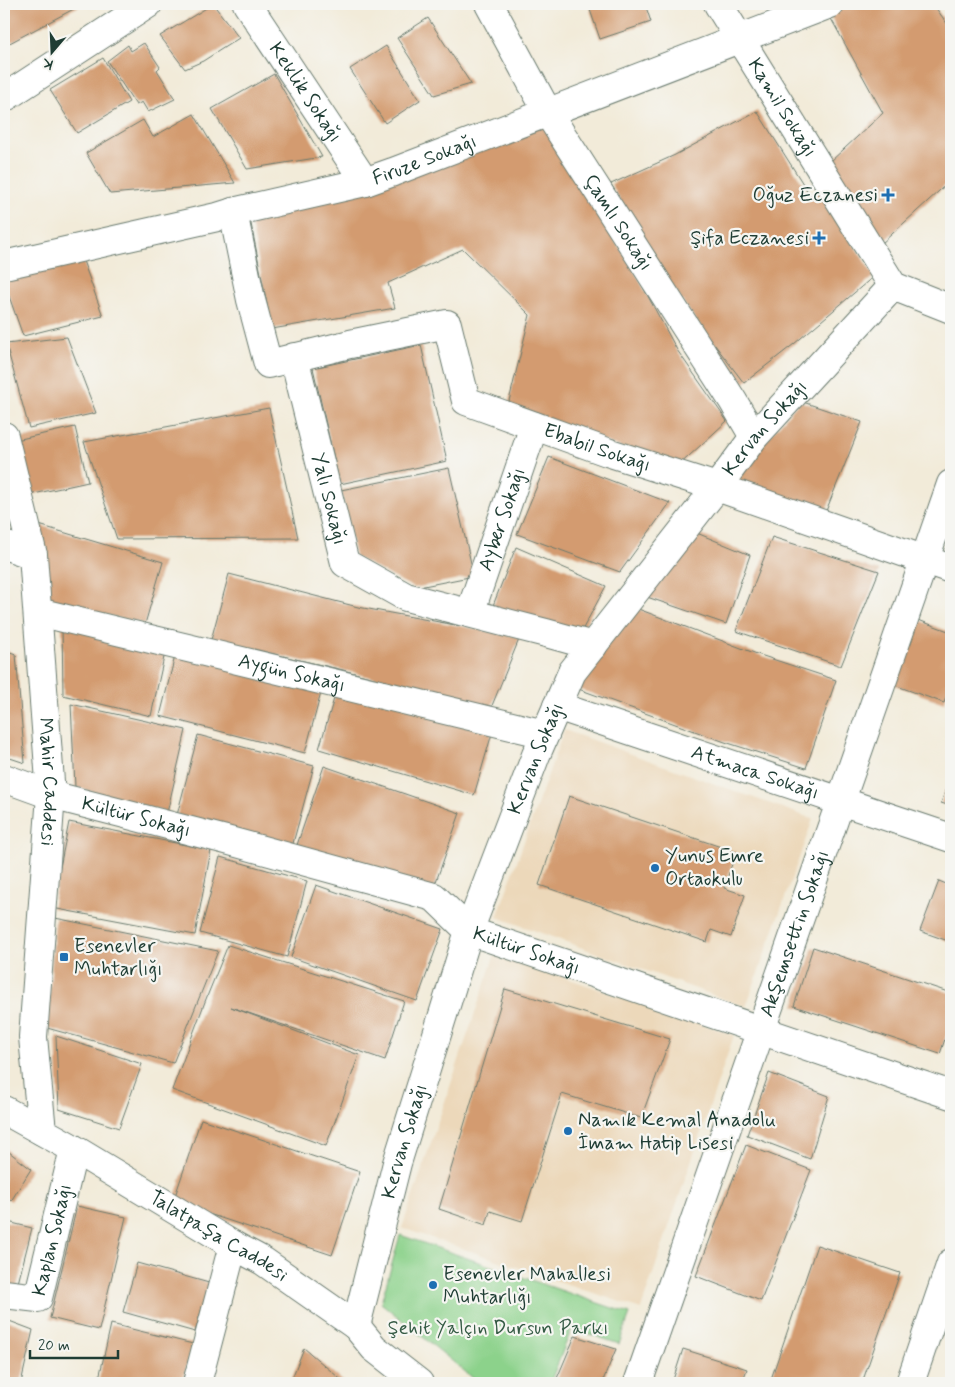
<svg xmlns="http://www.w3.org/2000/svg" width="955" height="1387" viewBox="0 0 955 1387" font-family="Mynerve,sans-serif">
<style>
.built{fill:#ecd8ba}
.green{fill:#8cd28b;stroke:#568860}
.building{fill:#d39b6f}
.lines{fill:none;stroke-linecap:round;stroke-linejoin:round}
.minor-casing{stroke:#697a6e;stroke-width:30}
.major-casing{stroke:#697a6e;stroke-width:30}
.minor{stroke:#fff;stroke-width:28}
.major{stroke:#fff;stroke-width:28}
.poi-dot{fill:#1f6fb2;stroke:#f6f6f2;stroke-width:2}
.labels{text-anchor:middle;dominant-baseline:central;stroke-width:4.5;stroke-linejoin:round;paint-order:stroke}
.street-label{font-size:20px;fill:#1f3d34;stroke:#f6f6f2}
.poi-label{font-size:20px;fill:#1f3d34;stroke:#f6f6f2;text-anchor:start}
.park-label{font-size:20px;fill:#355b45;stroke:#f6f6f2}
</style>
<rect width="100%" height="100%" fill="#f6f6f2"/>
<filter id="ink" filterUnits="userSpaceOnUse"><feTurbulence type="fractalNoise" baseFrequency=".02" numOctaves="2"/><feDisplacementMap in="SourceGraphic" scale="10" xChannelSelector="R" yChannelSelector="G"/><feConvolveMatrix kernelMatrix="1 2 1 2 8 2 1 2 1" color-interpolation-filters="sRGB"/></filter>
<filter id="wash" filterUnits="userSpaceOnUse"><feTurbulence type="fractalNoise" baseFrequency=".0096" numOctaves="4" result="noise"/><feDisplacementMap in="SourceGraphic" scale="20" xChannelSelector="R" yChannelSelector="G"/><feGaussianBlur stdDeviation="1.12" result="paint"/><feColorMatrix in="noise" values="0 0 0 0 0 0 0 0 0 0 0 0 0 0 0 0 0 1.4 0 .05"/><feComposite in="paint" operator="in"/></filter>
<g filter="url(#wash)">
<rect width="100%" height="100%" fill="#f2ebd9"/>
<g class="built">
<path d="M564,730L813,819L746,1007L497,917Z"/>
<path d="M495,954L734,1035L641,1309L402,1228Z"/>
</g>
<path class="green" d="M400,1235L630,1314L619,1344L572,1328L550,1383H479L381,1303Z"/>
<g id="blocks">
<g class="building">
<path d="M4,4H83L4,46Z"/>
<path d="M213,4L239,38L203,61L185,69L160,36Z"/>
<path d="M588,4H645L651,22L600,39Z"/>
<path d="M853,4H933L951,29V180L881,244L831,161L883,113L829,15Z"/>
<path d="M428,18L471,84L434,95L397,38Z"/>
<path d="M144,43L160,67L157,70L175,99L148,112L142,102L136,105L107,61L128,45L131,51Z"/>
<path d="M386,46L420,100L385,123L350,69Z"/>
<path d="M103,58L129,102L77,133L50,90Z"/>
<path d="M274,74L322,157L247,169L212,109Z"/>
<path d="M757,111L810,195L819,190L874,276L794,344L744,383L692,315L647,250L611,184L675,155Z"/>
<path d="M194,114L235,183L110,194L86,153L143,120L153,137Z"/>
<path d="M547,123L578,186L630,263L677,350L727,421L676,468L508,405L530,315L463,249L388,283L395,308L272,329L250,219Z"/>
<path d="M82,258L103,316L23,336L4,282V272Z"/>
<path d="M67,337L96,413L29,428L6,344Z"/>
<path d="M421,345L447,461L340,484L313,368Z"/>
<path d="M800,401L862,422L826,511L730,482Z"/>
<path d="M269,408L298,538L117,539L84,442Z"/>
<path d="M75,427L88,482L29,495L16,440Z"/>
<path d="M549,457L670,503L620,572L517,534Z"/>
<path d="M449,468L474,576L414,588L355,557L341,490Z"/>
<path d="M39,525L163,562L145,624L47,602Z"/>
<path d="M692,531L750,555L726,624L644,596Z"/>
<path d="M772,537L879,571L841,666L736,631Z"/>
<path d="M516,547L606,586L580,634L492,608Z"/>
<path d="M229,574L358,607L520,637L491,708L339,669L211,640Z"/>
<path d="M625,604L757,654L836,680L806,768L725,742L573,687Z"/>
<path d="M910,617L951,632V684L944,703L886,682Z"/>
<path d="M62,624L166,648L151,716L63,695Z"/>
<path d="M4,650L16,654L25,763L4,756Z"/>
<path d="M176,652L322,689L305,753L160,716Z"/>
<path d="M338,685L493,730L474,795L319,749Z"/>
<path d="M71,704L186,730L167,813L75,787Z"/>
<path d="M198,735L314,766L292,847L177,815Z"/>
<path d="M324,766L460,813L432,893L297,845Z"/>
<path d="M951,774V806L941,803Z"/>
<path d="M569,796L736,852L724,888L745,895L731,937L711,930L707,942L539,885Z"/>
<path d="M69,822L211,850L195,935L52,908Z"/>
<path d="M220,857L307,881L287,957L200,933Z"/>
<path d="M939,881L951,886V942L920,931Z"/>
<path d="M316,885L443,929L417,1001L291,957Z"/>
<path d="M55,918L218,951L173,1063L47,1028Z"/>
<path d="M228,945L404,1001L385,1060L231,1007L359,1055L326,1146L172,1090L206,999Z"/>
<path d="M813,947L951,993V1021L940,1054L794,1006Z"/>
<path d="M505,989L670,1039L641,1118L562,1094L522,1221L490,1211L486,1225L439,1209Z"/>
<path d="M56,1036L142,1064L119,1128L59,1109Z"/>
<path d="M769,1073L829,1096L810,1159L747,1135Z"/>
<path d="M201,1119L360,1172L332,1255L173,1202Z"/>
<path d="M746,1145L811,1170L761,1301L696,1276Z"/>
<path d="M4,1148L31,1169L11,1201L4,1196Z"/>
<path d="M77,1206L126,1217L99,1330L50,1318Z"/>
<path d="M4,1221L32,1228L16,1291L4,1288Z"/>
<path d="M817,1245L900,1273L862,1383L770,1382Z"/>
<path d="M137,1263L209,1283L195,1332L123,1312Z"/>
<path d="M4,1319L33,1330L21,1383H4Z"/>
<path d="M111,1324L193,1344L182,1383H98Z"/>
<path d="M575,1336L616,1349L602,1383H555Z"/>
<path d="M304,1348L345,1383H290Z"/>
<path d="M683,1349L747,1369L742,1383H672Z"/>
</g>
</g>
</g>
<g filter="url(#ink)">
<use href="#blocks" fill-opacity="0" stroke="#697a6e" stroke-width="1"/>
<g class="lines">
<defs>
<g id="minor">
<path id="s1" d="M247,4L365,182"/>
<path id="s2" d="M489,4L548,113L733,401L754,437"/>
<path id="s3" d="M718,4L893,286L951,309"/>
<path d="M4,98L148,4"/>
<path id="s4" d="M233,212L251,300L268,364L350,344L447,324L466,401L607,452L717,487L951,569"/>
<path id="s5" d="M4,265L217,217L233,212L365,182L393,172L830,4"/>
<path id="s6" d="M294,357L345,563L406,597L546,633L593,646"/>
<path id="s7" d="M4,436L33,555L51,795L33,1037L42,1131"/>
<path d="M4,545L33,555"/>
<path id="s8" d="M38,612L545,734"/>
<path id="s9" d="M470,613L534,426"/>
<path id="s10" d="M557,706L951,838"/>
<path id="s11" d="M4,778L51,795L226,840L434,897L469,931L951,1095"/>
<path id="s12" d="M4,1294L38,1298L74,1149"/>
<path id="s13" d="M356,1326L397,1163L469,931L536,755L572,672L717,487L754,437L893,286"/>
<path d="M197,1383L233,1245"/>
<path id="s14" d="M638,1383L951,484"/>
<path d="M910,1383L951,1263"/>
</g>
<g id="major">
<path id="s15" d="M4,1110L74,1149L233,1245L263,1261L356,1326L374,1348L419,1383"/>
</g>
</defs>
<use href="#minor" class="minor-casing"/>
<use href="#major" class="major-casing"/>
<use href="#minor" class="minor"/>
<use href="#major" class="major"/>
</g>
</g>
<g class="poi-dot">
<path d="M885.5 187.5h5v5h5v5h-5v5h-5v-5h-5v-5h5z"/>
<path d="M816.5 230.5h5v5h5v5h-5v5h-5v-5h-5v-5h5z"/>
<circle cx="655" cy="868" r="5"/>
<rect x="59" y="952" width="10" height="10" rx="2.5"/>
<circle cx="568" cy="1131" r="5"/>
<circle cx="433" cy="1285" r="5"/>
</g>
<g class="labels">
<g class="street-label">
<text stroke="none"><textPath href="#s1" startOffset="106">Keklik Sokağı</textPath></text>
<text stroke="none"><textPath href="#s3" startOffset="122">Kamil Sokağı</textPath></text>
<text stroke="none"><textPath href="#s5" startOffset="434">Firuze Sokağı</textPath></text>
<text stroke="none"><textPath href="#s2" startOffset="254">Çamlı Sokağı</textPath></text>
<text stroke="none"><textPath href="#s13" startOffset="1001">Kervan Sokağı</textPath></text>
<text stroke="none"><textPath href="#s4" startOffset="558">Ebabil Sokağı</textPath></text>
<text stroke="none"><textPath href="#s6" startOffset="146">Yalı Sokağı</textPath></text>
<text stroke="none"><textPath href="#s9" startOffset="99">Ayber Sokağı</textPath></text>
<text stroke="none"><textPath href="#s8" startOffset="261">Aygün Sokağı</textPath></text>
<text stroke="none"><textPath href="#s13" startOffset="596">Kervan Sokağı</textPath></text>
<text stroke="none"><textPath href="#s10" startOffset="209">Atmaca Sokağı</textPath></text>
<text stroke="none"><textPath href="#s7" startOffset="350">Mahir Caddesi</textPath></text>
<text stroke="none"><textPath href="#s11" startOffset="138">Kültür Sokağı</textPath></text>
<text stroke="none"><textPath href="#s14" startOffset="476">Akşemsettin Sokağı</textPath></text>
<text stroke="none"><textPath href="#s11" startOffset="556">Kültür Sokağı</textPath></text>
<text stroke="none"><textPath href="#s13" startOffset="191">Kervan Sokağı</textPath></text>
<text stroke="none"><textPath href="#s12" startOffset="94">Kaplan Sokağı</textPath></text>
<text stroke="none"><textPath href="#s15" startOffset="249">Talatpaşa Caddesi</textPath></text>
</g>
<g class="poi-label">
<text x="878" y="195" text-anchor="end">Oğuz Eczanesi</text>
<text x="809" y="238" text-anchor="end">Şifa Eczanesi</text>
<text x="665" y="856">Yunus Emre<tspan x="665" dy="23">Ortaokulu</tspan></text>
<text x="74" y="946">Esenevler<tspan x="74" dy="23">Muhtarlığı</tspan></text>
<text x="578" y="1120">Namık Kemal Anadolu<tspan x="578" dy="23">İmam Hatip Lisesi</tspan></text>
<text x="443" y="1274">Esenevler Mahallesi<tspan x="443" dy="23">Muhtarlığı</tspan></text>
</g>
<g class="park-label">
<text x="498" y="1328">Şehit Yalçın Dursun Parkı</text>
</g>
</g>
<rect width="955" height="1387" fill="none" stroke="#f6f6f2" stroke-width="20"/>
<g transform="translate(52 52) rotate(199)" stroke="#f6f6f2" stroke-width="4" paint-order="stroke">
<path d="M0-4L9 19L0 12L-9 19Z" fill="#1f3d34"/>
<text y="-8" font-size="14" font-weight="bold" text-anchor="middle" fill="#1f3d34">K</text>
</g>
<path d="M30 1350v8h88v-8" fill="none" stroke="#1f3d34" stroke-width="2.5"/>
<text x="38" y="1350" font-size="15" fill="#1f3d34" stroke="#f6f6f2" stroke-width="4" paint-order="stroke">20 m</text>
</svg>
